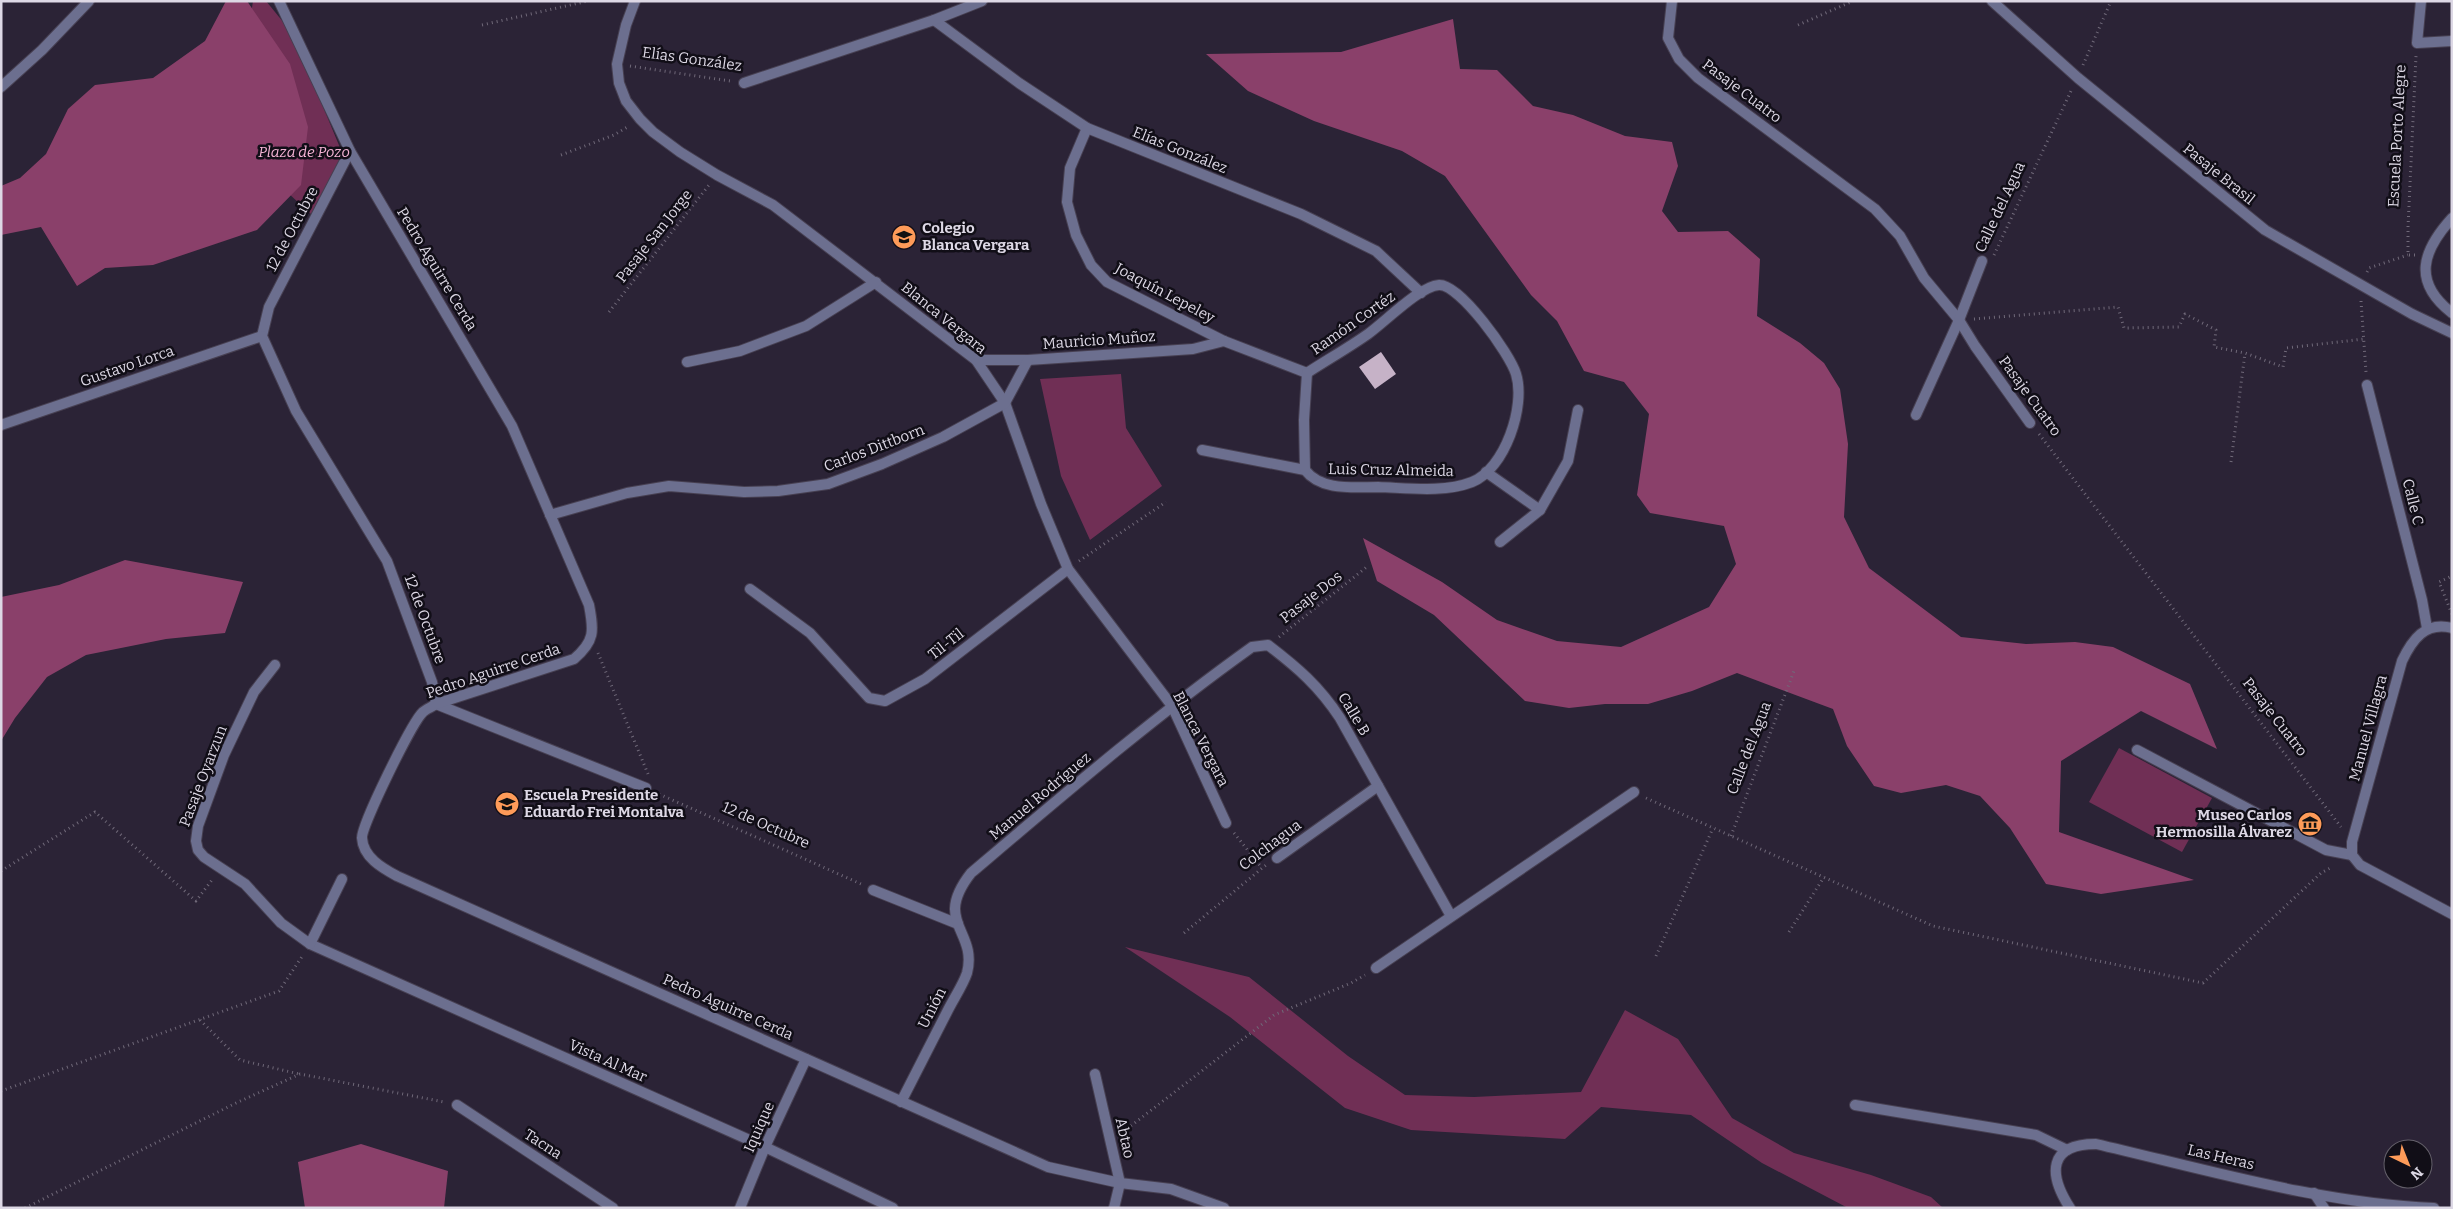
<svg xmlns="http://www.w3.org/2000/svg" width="2453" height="1209" viewBox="0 0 2453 1209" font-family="Bitter,serif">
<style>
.green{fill:#702f55}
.forest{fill:#8a406a}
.building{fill:#c6b2c7}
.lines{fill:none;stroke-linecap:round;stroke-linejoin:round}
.service-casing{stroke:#474052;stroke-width:12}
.minor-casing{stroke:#474052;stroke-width:12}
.tertiary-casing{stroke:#474052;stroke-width:12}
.path{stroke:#706979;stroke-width:3;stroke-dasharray:1 4;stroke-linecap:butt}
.service{stroke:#6c6f8f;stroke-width:10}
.minor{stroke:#6c6f8f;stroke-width:10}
.tertiary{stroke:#6c6f8f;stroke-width:10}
.labels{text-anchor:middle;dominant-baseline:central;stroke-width:5;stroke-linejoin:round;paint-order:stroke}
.street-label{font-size:15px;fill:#ddd8e5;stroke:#110e17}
.park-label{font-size:15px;font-style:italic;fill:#f3b2d3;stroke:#110e17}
.poi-label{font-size:15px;font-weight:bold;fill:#ddd8e5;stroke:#110e17;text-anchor:start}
</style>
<rect width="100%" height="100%" fill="#2b2336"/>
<g class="green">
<path d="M253,1H266L293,34L343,155L312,215L275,181L243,67Z"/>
<path d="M1121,374L1126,428L1162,486L1090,540L1061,476L1040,379Z"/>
<path d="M2119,748L2212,798L2182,852L2089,802Z"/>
<path d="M1125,947L1249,977L1348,1056L1405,1095L1474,1097L1581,1092L1625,1010L1678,1039L1732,1118L1794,1153L1871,1175L1931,1197L1943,1208H1848L1762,1163L1691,1115L1601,1107L1565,1139L1411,1130L1345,1108L1230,1017Z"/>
</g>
<g class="forest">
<path d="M226,1H247L290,64L308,127L301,185L257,230L153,265L105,268L77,286L41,227L1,235V186L20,178L46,154L68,109L95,85L153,78L205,41Z"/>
<path d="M1453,19L1460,69L1497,70L1533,106L1573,115L1625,136L1672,142L1678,166L1662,211L1678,232L1728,231L1760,259L1757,316L1800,343L1824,363L1840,389L1848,444L1844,517L1869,568L1961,637L2026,644L2075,642L2113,647L2190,684L2217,749L2141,711L2061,761L2059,832L2194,880L2101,894L2046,884L2010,828L1980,796L1946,785L1901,793L1874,786L1847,746L1833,709L1737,673L1692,691L1648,704H1605L1569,708L1525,701L1434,615L1377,581L1363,538L1442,582L1497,620L1557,641L1621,647L1709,607L1736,564L1724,526L1650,513L1637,495L1649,414L1624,382L1584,371L1557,321L1531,295L1445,176L1402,151L1314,121L1248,91L1206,54L1341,52Z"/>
<path d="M125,560L243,582L225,633L166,639L86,655L47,677L15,718L1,741V597L59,585Z"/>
<path d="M361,1144L448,1171L444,1208H305L298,1162Z"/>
</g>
<path class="building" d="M1381,352L1396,374L1375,389L1359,367Z"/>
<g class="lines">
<defs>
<path id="service" d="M2137,750L2326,850L2352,855"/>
<g id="minor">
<path d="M635,1L626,25L617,64L619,83L626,101L640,119L653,132L680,152L717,175L773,205L976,360L1005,403L1041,504L1068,569L1172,706L1226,823"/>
<path d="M1672,1L1668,38L1679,59L1698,78L1875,209L1900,236L1924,278L1959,320L1975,346L2030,423"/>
<path d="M1992,1L2078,78L2265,230L2412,314L2452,333"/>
<path d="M2421,1L2417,43L2452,41"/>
<path d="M934,20L1019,83L1087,128L1301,214L1376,251L1421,293"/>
<path d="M744,83L934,20L982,1"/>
<path d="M1,87L42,50L89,1"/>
<path d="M1087,128L1070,168L1067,202L1076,235L1091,265L1107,282L1224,341L1307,373"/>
<path d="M350,151L269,307L262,336L296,411L387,561L432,682L436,704L646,788"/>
<path d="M976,360H1028L1193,349L1224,341"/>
<path d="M687,362L740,351L806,326L876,282"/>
<path d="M2367,385L2422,600L2427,628"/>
<path d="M1916,415L1959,320L1982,261"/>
<path d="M1,425L262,336"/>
<path d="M1202,450L1305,470C1321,491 1353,487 1378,487C1408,488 1444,493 1472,482C1505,469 1526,406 1516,374C1510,354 1460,284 1439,285C1420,286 1385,322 1368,334C1348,348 1327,360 1307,373"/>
<path d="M1305,470L1304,420L1307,373"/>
<path d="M1486,472L1540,510"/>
<path d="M550,515L627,493L669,486L744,492L778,491L828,484L882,464L943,437L1005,403L1028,360"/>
<path d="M1500,542L1540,510L1568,461L1578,410"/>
<path d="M750,589L810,633L869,698L885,701L925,679L1068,569"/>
<path d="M275,665L254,692L224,755L198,826L196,841L198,850L204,857L245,884L281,923L310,944L765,1147L893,1208"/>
<path d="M1277,858L1378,786"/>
<path d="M873,890L958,924"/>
<path d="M310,944L342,879"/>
<path d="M1376,968L1634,792"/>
<path d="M1095,1074L1120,1183L1114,1208"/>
<path d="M901,1102C917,1071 932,1041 948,1010C954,998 963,985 967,973C978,930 932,923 971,873C1063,795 1154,717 1252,647L1268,645C1298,668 1319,686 1340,718L1451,916"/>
<path d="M457,1105L613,1208"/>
<path d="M1855,1105L2036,1135L2067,1150"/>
<path d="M740,1208L765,1147L806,1059"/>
</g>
<g id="tertiary">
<path d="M279,1L350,151L512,426L589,605C594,631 595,641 574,659L436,704C432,707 426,709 423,712C412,722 361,826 362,838C363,857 382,868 397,876L1048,1167L1120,1183L1171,1189L1224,1208"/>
<path d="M2452,218C2422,251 2412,282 2452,313"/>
<path d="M2452,628C2425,621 2412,640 2402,661L2352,842V855L2360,865L2452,914"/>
<path d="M2314,1193L2324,1208"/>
<path d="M2070,1208C2048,1174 2048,1144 2096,1144C2204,1169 2323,1204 2434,1208"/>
</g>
</defs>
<use href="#service" class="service-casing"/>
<use href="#minor" class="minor-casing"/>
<use href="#tertiary" class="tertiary-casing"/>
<g class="path">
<path d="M482,25L588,1"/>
<path d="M1798,25L1853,1"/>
<path d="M2083,65L2111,1"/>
<path d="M630,66L730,81"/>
<path d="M561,155L614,135L629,126"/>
<path d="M1994,255L2071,91"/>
<path d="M2415,255H2408V227L2416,56"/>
<path d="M2367,272L2369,268L2408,255"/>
<path d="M2361,301L2366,372"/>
<path d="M609,312L709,185"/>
<path d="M1974,319L2118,307L2124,328L2179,327L2185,314L2216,330L2214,347L2245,353L2283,367L2286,348L2364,339"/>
<path d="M2039,434L2341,827"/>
<path d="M2231,462L2245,353"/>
<path d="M1079,561L1166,502"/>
<path d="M2452,614L2439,582L2452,576"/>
<path d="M1279,637L1368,566"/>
<path d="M598,653L648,774"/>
<path d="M659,794L861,884"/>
<path d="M1646,798L1933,926L2203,983L2321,873L2332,867"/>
<path d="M1234,833L1262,868"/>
<path d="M1731,836L1794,671"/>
<path d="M1,871L95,812L196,901L212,880"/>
<path d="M1789,932L1824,877"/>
<path d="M1184,933L1266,865"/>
<path d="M1656,956L1713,828"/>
<path d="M200,1020L240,1060L299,1074"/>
<path d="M1,1091L279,991L303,955"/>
<path d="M1123,1132L1274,1015L1351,983L1365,975"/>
<path d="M25,1208L236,1103L300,1074L444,1102"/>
</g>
<use href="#service" class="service"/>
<use href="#minor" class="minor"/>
<use href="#tertiary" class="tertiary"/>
</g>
<defs>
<symbol id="school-disc" viewBox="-11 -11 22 22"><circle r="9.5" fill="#fe9b59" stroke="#110e17"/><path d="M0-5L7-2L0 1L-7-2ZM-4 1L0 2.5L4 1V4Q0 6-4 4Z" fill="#111"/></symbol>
<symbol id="museum-disc" viewBox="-11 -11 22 22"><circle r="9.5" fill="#fe9b59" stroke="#110e17"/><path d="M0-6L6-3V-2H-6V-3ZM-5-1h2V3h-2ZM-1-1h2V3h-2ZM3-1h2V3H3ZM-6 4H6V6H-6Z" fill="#111"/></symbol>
</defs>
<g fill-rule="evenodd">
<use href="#school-disc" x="890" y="223" width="28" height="28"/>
<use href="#school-disc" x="493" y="790" width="28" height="28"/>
<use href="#museum-disc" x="2296" y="810" width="28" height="28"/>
</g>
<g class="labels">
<g class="street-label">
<text transform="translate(692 59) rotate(8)">Elías González</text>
<text transform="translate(1742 91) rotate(37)">Pasaje Cuatro</text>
<text transform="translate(2397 136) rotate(-87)">Escuela Porto Alegre</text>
<text transform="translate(1180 150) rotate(22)">Elías González</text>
<text transform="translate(2219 174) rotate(39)">Pasaje Brasil</text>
<text transform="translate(2000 207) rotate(-65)">Calle del Agua</text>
<text transform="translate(292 229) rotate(-62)">12 de Octubre</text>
<text transform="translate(654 236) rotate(-52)">Pasaje San Jorge</text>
<text transform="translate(437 269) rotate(59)">Pedro Aguirre Cerda</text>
<text transform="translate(1165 293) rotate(28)">Joaquín Lepeley</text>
<text transform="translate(944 318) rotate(39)">Blanca Vergara</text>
<text transform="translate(1353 323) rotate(-35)">Ramón Cortéz</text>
<text transform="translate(1099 340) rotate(-4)">Mauricio Muñoz</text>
<text transform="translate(127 366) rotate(-19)">Gustavo Lorca</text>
<text transform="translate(2030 396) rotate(54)">Pasaje Cuatro</text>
<text transform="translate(874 448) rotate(-21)">Carlos Dittborn</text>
<text transform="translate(1391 470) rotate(1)">Luis Cruz Almeida</text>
<text transform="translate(2413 502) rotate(76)">Calle C</text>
<text transform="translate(1311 597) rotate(-38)">Pasaje Dos</text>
<text transform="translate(425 619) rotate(70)">12 de Octubre</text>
<text transform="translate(946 644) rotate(-38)">Til-Til</text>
<text transform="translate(493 671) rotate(-19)">Pedro Aguirre Cerda</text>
<text transform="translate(1354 714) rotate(59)">Calle B</text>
<text transform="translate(2275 717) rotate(52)">Pasaje Cuatro</text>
<text transform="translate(2368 728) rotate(-75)">Manuel Villagra</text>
<text transform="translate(1201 739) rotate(63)">Blanca Vergara</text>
<text transform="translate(1749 748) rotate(-69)">Calle del Agua</text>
<text transform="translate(203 776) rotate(-69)">Pasaje Oyarzun</text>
<text transform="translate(1040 796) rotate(-40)">Manuel Rodríguez</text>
<text transform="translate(766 825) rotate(24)">12 de Octubre</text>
<text transform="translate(1270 845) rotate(-37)">Colchagua</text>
<text transform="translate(728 1007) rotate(24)">Pedro Aguirre Cerda</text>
<text transform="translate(932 1008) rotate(-63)">Unión</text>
<text transform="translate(608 1061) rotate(24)">Vista Al Mar</text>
<text transform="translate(759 1127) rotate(-66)">Iquique</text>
<text transform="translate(1125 1138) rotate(77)">Abtao</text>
<text transform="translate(543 1144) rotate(33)">Tacna</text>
<text transform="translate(2221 1157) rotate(13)">Las Heras</text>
</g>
<g class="park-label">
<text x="304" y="152">Plaza de Pozo</text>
</g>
<g class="poi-label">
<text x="922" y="228">Colegio<tspan x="922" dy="17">Blanca Vergara</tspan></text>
<text x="524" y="795">Escuela Presidente<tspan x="524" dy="17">Eduardo Frei Montalva</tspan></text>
<text x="2292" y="815" text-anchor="end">Museo Carlos<tspan x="2292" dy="17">Hermosilla Álvarez</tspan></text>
</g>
</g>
<rect width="2453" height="1209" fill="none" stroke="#ddd8e5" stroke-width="5"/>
<g transform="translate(2408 1164) rotate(137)"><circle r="24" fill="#110e17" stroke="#635f69"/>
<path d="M0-4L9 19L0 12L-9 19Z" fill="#fe9b59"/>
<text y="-8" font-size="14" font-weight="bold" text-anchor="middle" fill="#ddd8e5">N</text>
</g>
</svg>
